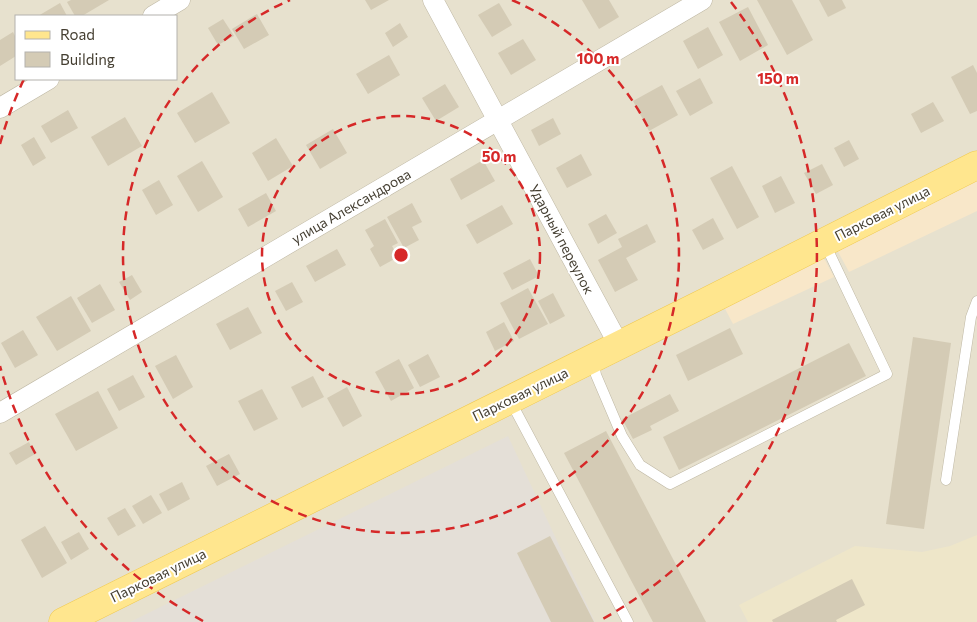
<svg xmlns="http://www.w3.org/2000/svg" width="977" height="622" viewBox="0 0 977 622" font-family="Commissioner,sans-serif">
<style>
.residential{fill:#e7e1ce;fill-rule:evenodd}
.commercial{fill:#f8e7c9}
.industrial{fill:#e4dfd7}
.education{fill:#eee6c9}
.building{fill:#d4cbb5}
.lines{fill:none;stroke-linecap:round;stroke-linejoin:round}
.service-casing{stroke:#beb7a3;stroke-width:11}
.minor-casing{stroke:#beb7a3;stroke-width:21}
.primary-casing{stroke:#f0ca52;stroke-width:29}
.service{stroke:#fff;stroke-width:10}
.minor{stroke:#fff;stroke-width:20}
.primary{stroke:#ffe68e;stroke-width:28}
.ring{fill:none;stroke:#d62828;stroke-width:2.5;stroke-dasharray:9 6}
.labels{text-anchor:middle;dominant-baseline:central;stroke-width:4;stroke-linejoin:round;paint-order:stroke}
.street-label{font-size:14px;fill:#443e31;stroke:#fff}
.centre{fill:#d62828;stroke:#fff;stroke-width:2.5}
.ring-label{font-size:15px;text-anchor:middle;font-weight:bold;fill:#d62828;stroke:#fff;stroke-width:4;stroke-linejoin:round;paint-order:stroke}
</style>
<rect width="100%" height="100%" fill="#f3efe1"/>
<path class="residential" d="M0,0H977V622H0ZM16,16H176V79H16Z"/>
<g class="commercial">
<path d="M977,177V211L849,272L836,248Z"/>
<path d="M820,257L825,260L834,277L733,324L722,303Z"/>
</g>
<path class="industrial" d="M508,436L595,622H130Z"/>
<path class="education" d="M977,535V622H748L739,605L855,546L922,552L950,546Z"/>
<g class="building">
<path d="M71,0H109L82,16H75L67,2Z"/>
<path d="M365,0H389L371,10Z"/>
<path d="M582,0H609L619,17L599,29Z"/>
<path d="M757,0H792L813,40L787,55Z"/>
<path d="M819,0H842L846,8L828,17Z"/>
<path d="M60,3L67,16H38Z"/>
<path d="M499,3L512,25L492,37L478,15Z"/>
<path d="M748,7L768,45L740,61L719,22Z"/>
<path d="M257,14L269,35L244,49L232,29Z"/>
<path d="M223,19L234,36L218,45L208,28Z"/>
<path d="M400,23L408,37L393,47L385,33Z"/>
<path d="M708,27L723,55L698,69L683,41Z"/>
<path d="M13,32L16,38V56L0,66V40Z"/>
<path d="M523,39L536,60L511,75L498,53Z"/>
<path d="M389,55L400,75L368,94L356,74Z"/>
<path d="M973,65L977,73V111L970,114L951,77Z"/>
<path d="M700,78L713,103L690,116L676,91Z"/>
<path d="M445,84L459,107L436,121L422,98Z"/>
<path d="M662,85L678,115L649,131L633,101Z"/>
<path d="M212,92L230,123L195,143L177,113Z"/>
<path d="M933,102L944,121L921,133L911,114Z"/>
<path d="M68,110L78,128L51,143L41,126Z"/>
<path d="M125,117L142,146L108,166L91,137Z"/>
<path d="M553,118L561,134L539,146L531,130Z"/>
<path d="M333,129L347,153L320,169L306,145Z"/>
<path d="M34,137L46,158L33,166L21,145Z"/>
<path d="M276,138L293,166L268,181L252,153Z"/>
<path d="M849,140L859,159L844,167L834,148Z"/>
<path d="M581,154L592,175L567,188L556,168Z"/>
<path d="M483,160L495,181L461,200L450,179Z"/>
<path d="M202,161L223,197L198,212L177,176Z"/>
<path d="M822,164L833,185L816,194L804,173Z"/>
<path d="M732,166L759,217L737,229L710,178Z"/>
<path d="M781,176L795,203L775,213L762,186Z"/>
<path d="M159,180L173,205L156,215L142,190Z"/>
<path d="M266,193L276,211L248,227L238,209Z"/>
<path d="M412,203L422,222L412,227L419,240L404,248L387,217Z"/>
<path d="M502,205L513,224L477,244L466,225Z"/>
<path d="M606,214L617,233L598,244L588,224Z"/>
<path d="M713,218L724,239L703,250L692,230Z"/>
<path d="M385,219L398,243L392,246L398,257L380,267L370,249L374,246L365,230Z"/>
<path d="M647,224L656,242L626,258L638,280L615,292L598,260L622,247L618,239Z"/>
<path d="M337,249L346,265L315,282L306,266Z"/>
<path d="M530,259L539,276L512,290L503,273Z"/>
<path d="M132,275L142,292L130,300L119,282Z"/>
<path d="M292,282L303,302L286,311L275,291Z"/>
<path d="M100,284L115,310L92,323L77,298Z"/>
<path d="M528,288L548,324L519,339L500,303Z"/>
<path d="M553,293L565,316L550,324L538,301Z"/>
<path d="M71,296L91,331L57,351L36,317Z"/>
<path d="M248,307L262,333L230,350L216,324Z"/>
<path d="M504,322L514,341L495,351L486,332Z"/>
<path d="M730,328L743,354L688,381L676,355Z"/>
<path d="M23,330L38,355L15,368L1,343Z"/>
<path d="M913,337L951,343L924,529L886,524Z"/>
<path d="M849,343L866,376L679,470L663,437Z"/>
<path d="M428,354L440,377L420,387L408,365Z"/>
<path d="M176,355L193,387L173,399L155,366Z"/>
<path d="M399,359L414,388L391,401L375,372Z"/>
<path d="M133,375L145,397L119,411L107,389Z"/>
<path d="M313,376L324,397L302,408L291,387Z"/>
<path d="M347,387L362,416L343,427L327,398Z"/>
<path d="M262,389L278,419L254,431L238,401Z"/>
<path d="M98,391L118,428L76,451L55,414Z"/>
<path d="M670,394L679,411L650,426L652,430L633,439L622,419Z"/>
<path d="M606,431L706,622H653L564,453Z"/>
<path d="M29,442L35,454L16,465L9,453Z"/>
<path d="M229,454L240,474L217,486L206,466Z"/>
<path d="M182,482L190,499L168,511L159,494Z"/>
<path d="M151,495L162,513L143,524L132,506Z"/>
<path d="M125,508L136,526L118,536L107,518Z"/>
<path d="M45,526L67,563L42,578L21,540Z"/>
<path d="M79,532L89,549L71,560L61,542Z"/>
<path d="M550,536L594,622H551L517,553Z"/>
<path d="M852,579L865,605L836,620L837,622H773L772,620Z"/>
</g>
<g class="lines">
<defs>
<g id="service">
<path d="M593,359L596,375L622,436L640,465L670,484L887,374L825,244"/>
<path d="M510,400L628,622"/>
<path d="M946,480L971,317L977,301"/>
</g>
<g id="minor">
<path d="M433,0L619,345"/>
<path d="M153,16L180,0"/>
<path d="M0,108L49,79"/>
<path d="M0,413L702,0"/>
</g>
<path id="primary" d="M63,622L708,301L977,165"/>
</defs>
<use href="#service" class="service-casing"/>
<use href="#minor" class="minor-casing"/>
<use href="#primary" class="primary-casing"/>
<use href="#service" class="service"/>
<use href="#minor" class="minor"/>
<use href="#primary" class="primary"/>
</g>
<g class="ring">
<circle cx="401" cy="255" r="139"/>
<path d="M512 0A278 278 0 1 1 290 0"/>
<path d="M203 621A416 416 0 0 1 0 366M0 144A416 416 0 0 1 24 79M731 2A416 416 0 0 1 599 621"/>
</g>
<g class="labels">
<g class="street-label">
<text transform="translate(351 206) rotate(-30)">улица Александрова</text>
<text transform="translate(882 213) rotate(-27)">Парковая улица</text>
<text transform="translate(562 239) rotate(62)">Ударный переулок</text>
<text transform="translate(520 394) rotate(-26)">Парковая улица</text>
<text transform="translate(158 575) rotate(-26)">Парковая улица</text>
</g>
</g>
<circle cx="401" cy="255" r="8" class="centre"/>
<g class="ring-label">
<text x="598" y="64">100 m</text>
<text x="778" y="84">150 m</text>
<text x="499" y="162">50 m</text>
</g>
<rect x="15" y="15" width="162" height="65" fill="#ffffff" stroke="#b4b2ad"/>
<rect x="25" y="31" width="25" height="8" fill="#ffe68e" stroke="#b4b2ad"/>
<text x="60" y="40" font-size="15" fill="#443e31">Road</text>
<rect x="25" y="52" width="25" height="15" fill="#d4cbb5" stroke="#b4b2ad"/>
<text x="60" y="65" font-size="15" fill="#443e31">Building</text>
</svg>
